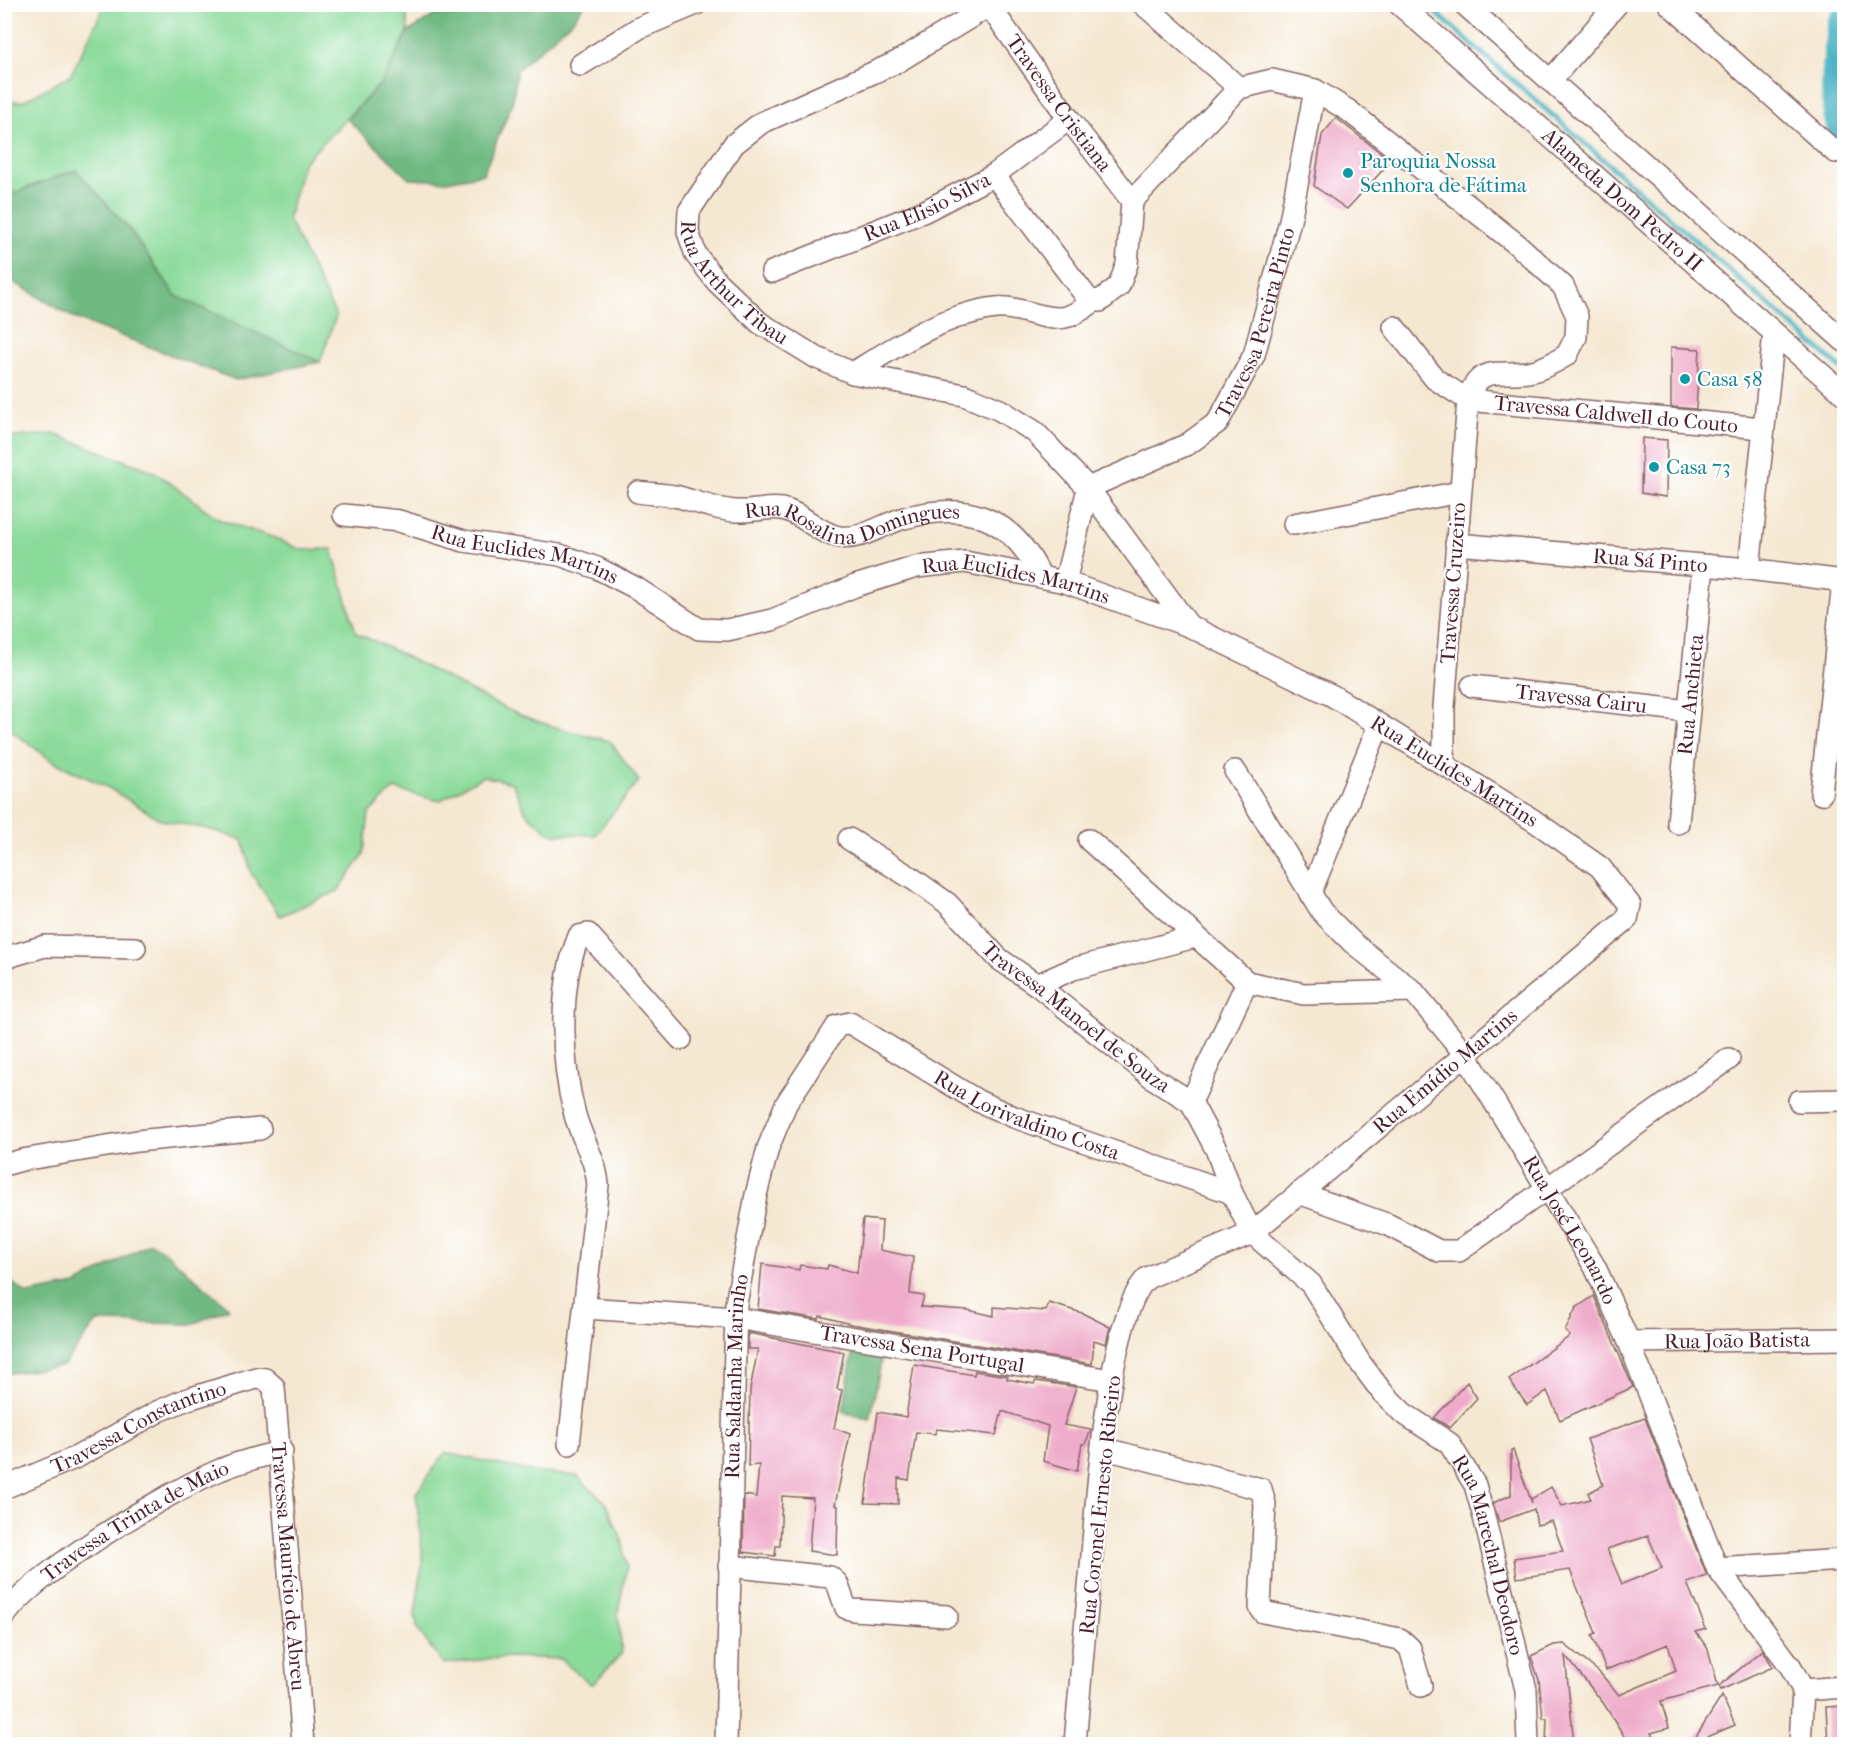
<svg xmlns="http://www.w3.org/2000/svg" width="1849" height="1749" viewBox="0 0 1849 1749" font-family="'IM FELL French Canon',serif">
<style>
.green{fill:#8ada9a;stroke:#6a7c62;stroke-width:1.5}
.forest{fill:#6fba82;stroke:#5c6c56;stroke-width:1.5}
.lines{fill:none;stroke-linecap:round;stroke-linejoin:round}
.stream{stroke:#45b1c3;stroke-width:5}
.river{stroke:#45b1c3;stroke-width:33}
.building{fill:#efacca;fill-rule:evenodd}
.minor-casing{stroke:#866565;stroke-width:24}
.minor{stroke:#fff;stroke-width:21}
.culture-dot{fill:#0f9aa8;stroke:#fff;stroke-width:2}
.labels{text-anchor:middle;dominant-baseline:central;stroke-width:4.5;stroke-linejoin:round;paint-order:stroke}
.street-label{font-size:21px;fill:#4a1f2b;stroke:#fff}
.culture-label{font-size:21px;fill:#0d838f;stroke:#fff;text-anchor:start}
</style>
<rect width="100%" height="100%" fill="#fff"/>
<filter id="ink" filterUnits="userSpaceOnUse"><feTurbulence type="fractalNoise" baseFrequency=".0167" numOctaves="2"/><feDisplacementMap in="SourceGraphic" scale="12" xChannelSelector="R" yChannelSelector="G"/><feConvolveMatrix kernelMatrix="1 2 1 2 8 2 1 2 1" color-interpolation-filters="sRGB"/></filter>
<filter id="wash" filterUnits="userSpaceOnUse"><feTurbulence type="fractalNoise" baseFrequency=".008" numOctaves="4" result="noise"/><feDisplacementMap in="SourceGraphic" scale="24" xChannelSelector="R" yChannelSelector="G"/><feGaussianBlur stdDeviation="1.35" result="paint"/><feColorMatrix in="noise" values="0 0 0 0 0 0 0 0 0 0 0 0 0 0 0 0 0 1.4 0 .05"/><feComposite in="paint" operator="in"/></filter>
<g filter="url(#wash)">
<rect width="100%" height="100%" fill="#f5e8d2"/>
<g class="green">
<path d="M105,5H406L408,32L382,82L303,163L288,219L336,316L320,362L176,296L129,229L76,170L8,195L5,192V102L23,101L70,76Z"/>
<path d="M54,434L155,472L220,520L272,537L302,550L332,549L356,633C406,654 452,682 500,706C535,723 572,732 610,741L639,781L595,835L551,834L526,813L512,783L483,776L439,801L394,789L369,813L364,854L338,891L280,916L251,873L243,840L208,829L161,820L109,788L54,762L5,726V443L13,437Z"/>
<path d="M445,1453L535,1472L577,1476L606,1503L622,1540L627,1567L618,1612L622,1653L592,1685L560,1659L509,1657L443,1664L418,1630L415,1615L423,1560L416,1493Z"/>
</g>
<g class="forest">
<path d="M505,4L584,5L573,20L517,70L512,104L483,174L447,181L410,179L347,119L382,82L408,32L435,15H480Z"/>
<path d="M76,170L129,229L176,296L320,362L236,380L74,318L5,277V192L9,195Z"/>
<path d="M150,1243L164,1251L229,1308L193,1324L97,1322L63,1366L5,1374V1277L27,1294L76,1285Z"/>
<path d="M853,1350L882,1356L870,1420L843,1412Z"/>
</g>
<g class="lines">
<path class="stream" d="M1426,4L1844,371"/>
<path class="river" d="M1844,23C1840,52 1832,101 1844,128"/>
</g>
<g id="blocks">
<g class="building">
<path d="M1336,118L1391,161L1347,209L1314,186L1322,135Z"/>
<path d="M1671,347L1700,349L1696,409L1671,407Z"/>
<path d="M1642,438L1667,440L1666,497L1641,493Z"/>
<path d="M863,1219L882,1221L880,1250L913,1257L910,1294L924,1296L921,1307L968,1310L994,1316V1307L1046,1311L1049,1303L1082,1313L1110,1327L1106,1344L1094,1340L1092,1364L851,1324L820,1316L819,1319L758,1309L762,1264L799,1270L800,1265L827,1269L828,1265L857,1273Z"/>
<path d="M1594,1296L1633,1387L1560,1420L1547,1391L1527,1405L1509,1380L1570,1336L1565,1331L1576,1308Z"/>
<path d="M748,1333L844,1352L837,1389L842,1390L834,1428L850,1434L835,1505L838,1506L837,1555L809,1551L813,1498L782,1496L780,1546H776L775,1556L743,1552L744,1495L756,1497L759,1465L748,1466L750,1389L758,1349H748Z"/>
<path d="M914,1365L974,1375L975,1371L1008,1376L1007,1379L1034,1384L1036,1381L1076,1387L1064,1425L1091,1430L1085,1444H1082L1077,1471L1043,1461L1048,1426L1002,1411L996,1435L936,1429L935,1434L916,1432L909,1480L898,1478V1504L865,1503L878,1412L906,1417Z"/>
<path d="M1467,1382L1477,1398L1450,1428L1434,1418Z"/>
<path d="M1645,1418L1707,1576L1687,1583L1706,1629L1696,1632L1708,1649L1718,1686L1661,1701L1669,1728L1651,1733L1657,1744H1629L1604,1704L1565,1655L1574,1744H1546L1547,1718H1543L1539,1680L1531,1656L1554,1645L1564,1644L1600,1673L1619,1695L1676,1671L1668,1644L1606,1670L1592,1635L1596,1633L1570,1570L1517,1578L1514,1558L1563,1551L1552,1521L1537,1525L1534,1509L1499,1522L1493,1503L1511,1495V1451L1513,1450L1532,1503L1531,1499L1551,1487L1562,1506L1591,1499L1588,1493L1603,1485L1587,1439ZM1648,1536L1662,1568L1622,1584L1607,1549Z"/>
<path d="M1763,1650L1773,1667L1721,1690L1719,1686Z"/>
<path d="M1722,1696L1735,1725L1692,1743Z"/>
<path d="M1845,1706V1744H1828L1826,1707Z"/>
</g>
</g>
</g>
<g filter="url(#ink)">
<use href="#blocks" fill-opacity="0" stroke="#866565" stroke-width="1.5"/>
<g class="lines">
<defs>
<g id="minor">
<path id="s1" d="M988,4L1069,119L1132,201"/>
<path id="s2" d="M992,4L897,62L761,123L734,144L689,211L688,232L696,255L717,282L760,323L817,358L853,373L964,395L1000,410L1035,432L1088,488L1189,626"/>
<path d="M1143,4L1239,88"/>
<path id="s3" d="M1399,4L1844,394"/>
<path d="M1464,4L1844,341"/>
<path d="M1669,4L1835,152"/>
<path d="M580,65L639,28L696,4"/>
<path d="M1550,81L1617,4"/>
<path d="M994,175L1089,300L1100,301L1119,286L1127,264L1132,201L1239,88L1272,80L1315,90L1349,111L1519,246L1563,286L1577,316L1576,337L1567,355C1557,361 1545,368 1533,371C1503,378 1479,361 1468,400L1444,707V765"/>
<path id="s4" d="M772,272L925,211L994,175L1069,119"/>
<path id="s5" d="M1394,327L1435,379L1468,400L1762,428"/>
<path d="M853,373C896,346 944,314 996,308C1020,305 1047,324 1069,316C1078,313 1086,307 1093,302"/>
<path id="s6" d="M638,492C651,494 666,494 679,497C697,502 717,510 736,511C752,512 766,507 782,509C803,513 817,533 839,537C863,540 881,525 904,518C966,501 1011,516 1040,575"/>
<path id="s7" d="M344,515L399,521L464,541L560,555L597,568L636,588L699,629L727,630L772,620L855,586L916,567L965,562L1065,582L1189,626L1333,696L1533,820L1600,867L1630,905L1627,919L1252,1233L1147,1278C1107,1317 1096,1508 1091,1567C1085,1626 1080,1685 1075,1744"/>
<path d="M1294,524L1460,492"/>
<path id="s8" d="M1456,544L1749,569L1844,581"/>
<path d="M1749,569L1774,333"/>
<path id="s9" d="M1065,582L1088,488L1188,444L1218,422L1254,355L1290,221L1315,90"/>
<path id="s10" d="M1472,686L1688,711"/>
<path id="s11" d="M1235,771L1322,912L1353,943L1413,991L1465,1054L1595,1267L1629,1342L1717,1568L1791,1667L1803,1690L1800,1744"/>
<path d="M1821,794L1843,581"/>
<path id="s12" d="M1678,823L1703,566"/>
<path id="s13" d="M849,839L913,879L947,903L999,959L1037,985L1153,1078L1191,1102L1216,1149L1232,1193L1252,1233L1311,1284L1361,1364L1382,1392L1403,1413L1449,1443L1475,1485L1484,1517L1526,1690L1528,1744"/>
<path d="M1089,840L1247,982L1304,994L1413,991"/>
<path d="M1310,894L1379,725"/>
<path d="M4,958L45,946L135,948"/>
<path d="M1037,985L1073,969L1195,937"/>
<path d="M1799,1101L1844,1100"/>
<path d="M1191,1102L1247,982"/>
<path d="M4,1165L22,1160L137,1141L260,1129"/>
<path d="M1299,1193L1389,1225L1439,1251H1459L1729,1059"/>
<path id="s14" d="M585,1308L735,1318L1111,1380"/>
<path id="s15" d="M1629,1342L1844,1339"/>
<path d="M569,1444L598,1185C596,1159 582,1140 575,1115C561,1063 558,986 579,936L588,934L681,1039"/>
<path d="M1102,1448L1261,1489L1265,1504L1260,1607L1263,1612L1400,1639L1410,1648L1421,1686"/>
<path id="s16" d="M4,1488L77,1457L159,1411L185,1400L256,1378L265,1379L274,1387L303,1744"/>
<path d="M729,1566L830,1577L837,1583L846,1608L853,1610L947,1616"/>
<path d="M1717,1568L1844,1560"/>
<path id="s17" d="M4,1617C31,1574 171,1490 220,1470C240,1461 261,1457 282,1451"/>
<path d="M1803,1690L1844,1687"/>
<path id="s18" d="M726,1744L736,1304L756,1195L768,1148L786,1104L837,1026L850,1023L978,1101L1014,1117L1232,1193"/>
</g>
</defs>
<use href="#minor" class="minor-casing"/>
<use href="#minor" class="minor"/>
</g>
</g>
<g class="culture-dot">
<circle cx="1348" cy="173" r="6"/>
<circle cx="1685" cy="379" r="6"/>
<circle cx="1654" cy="467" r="6"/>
</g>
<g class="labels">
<g class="street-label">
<text stroke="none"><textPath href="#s1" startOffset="122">Travessa Cristiana</textPath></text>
<text stroke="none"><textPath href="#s3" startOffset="297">Alameda Dom Pedro II</textPath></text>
<text stroke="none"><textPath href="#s4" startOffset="168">Rua Elisio Silva</textPath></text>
<text stroke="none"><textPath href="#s2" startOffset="465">Rua Arthur Tibau</textPath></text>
<text stroke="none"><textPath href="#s9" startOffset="350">Travessa Pereira Pinto</textPath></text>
<text stroke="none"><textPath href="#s5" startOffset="254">Travessa Caldwell do Couto</textPath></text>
<text stroke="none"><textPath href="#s6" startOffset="222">Rua Rosalina Domingues</textPath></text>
<text stroke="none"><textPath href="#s7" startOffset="186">Rua Euclides Martins</textPath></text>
<text stroke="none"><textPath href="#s8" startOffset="195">Rua Sá Pinto</textPath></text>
<text transform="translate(1453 583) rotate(-86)">Travessa Cruzeiro</text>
<text stroke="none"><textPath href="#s7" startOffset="708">Rua Euclides Martins</textPath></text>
<text stroke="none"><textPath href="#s12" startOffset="129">Rua Anchieta</textPath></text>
<text stroke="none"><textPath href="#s10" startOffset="110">Travessa Cairu</textPath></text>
<text stroke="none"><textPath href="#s7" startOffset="1192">Rua Euclides Martins</textPath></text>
<text stroke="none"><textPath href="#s13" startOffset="290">Travessa Manoel de Souza</textPath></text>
<text transform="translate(1445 1071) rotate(-40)">Rua Emídio Martins</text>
<text stroke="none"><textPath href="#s18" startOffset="954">Rua Lorivaldino Costa</textPath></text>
<text stroke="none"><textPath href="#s11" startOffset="573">Rua José Leonardo</textPath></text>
<text stroke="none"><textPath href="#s15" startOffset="108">Rua João Batista</textPath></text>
<text stroke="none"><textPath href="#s14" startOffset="340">Travessa Sena Portugal</textPath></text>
<text stroke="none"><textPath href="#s18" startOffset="368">Rua Saldanha Marinho</textPath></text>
<text stroke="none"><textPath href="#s16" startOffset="148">Travessa Constantino</textPath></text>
<text transform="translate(1100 1505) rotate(-84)">Rua Coronel Ernesto Ribeiro</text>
<text stroke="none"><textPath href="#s17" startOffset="164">Travessa Trinta de Maio</textPath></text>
<text stroke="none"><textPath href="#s13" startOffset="990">Rua Marechal Deodoro</textPath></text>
<text stroke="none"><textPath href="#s16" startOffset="477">Travessa Maurício de Abreu</textPath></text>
</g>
<g class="culture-label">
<text x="1360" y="161">Paroquia Nossa<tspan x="1360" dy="24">Senhora de Fátima</tspan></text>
<text x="1697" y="379">Casa 58</text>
<text x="1666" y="467">Casa 73</text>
</g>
</g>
<rect width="1849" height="1749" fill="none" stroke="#fff" stroke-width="24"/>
</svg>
